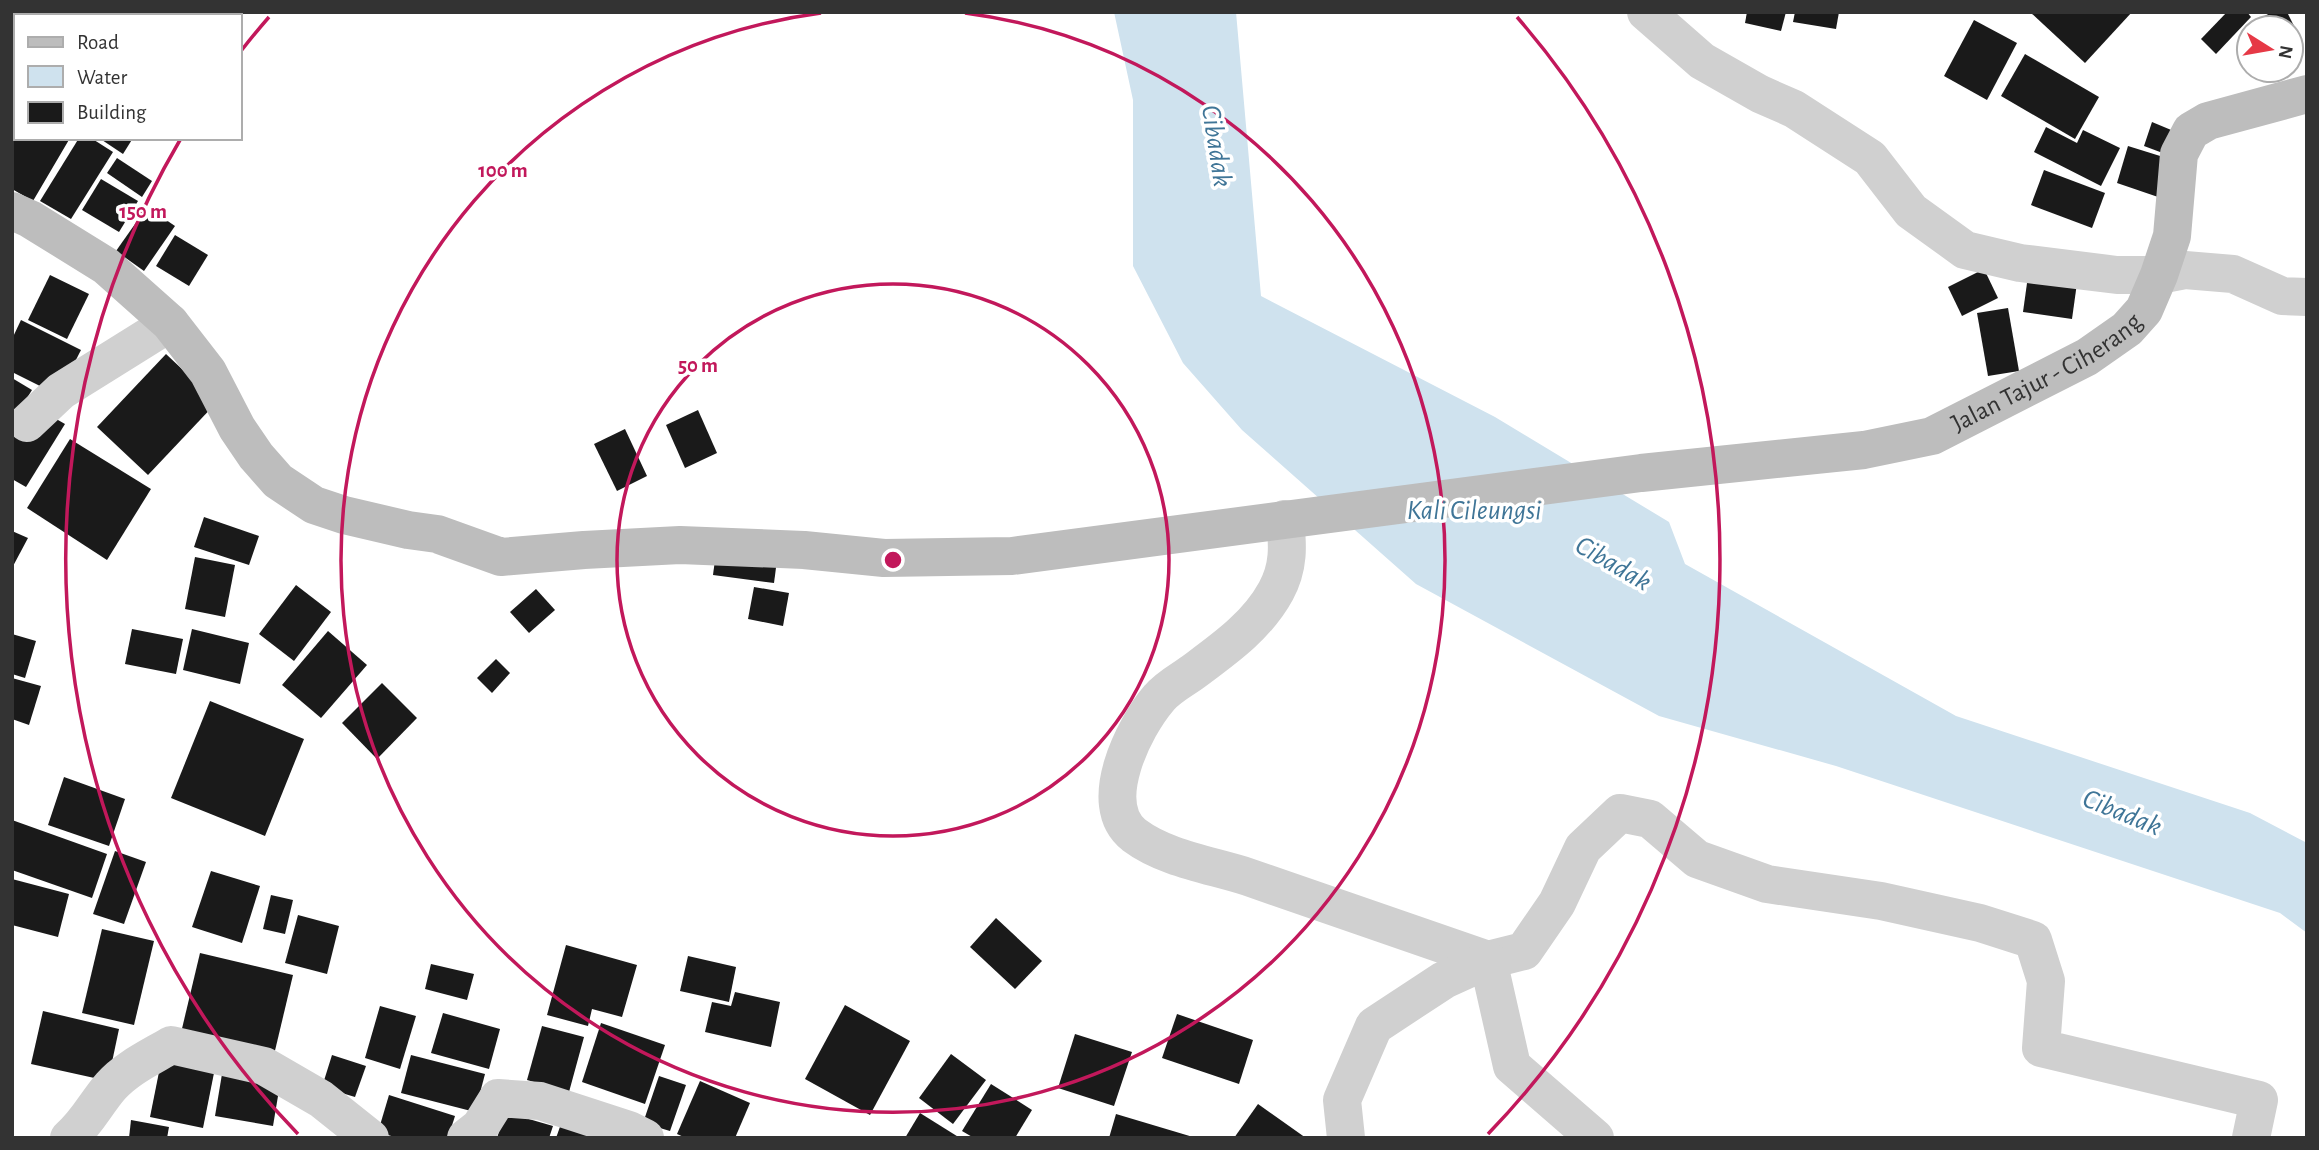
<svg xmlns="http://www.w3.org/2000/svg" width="2319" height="1150" viewBox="0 0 2319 1150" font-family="'Alegreya Sans',sans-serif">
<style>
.water{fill:#cfe2ee}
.building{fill:#1a1a1a}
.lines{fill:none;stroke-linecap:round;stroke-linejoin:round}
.minor{stroke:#d0d0d0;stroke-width:38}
.secondary{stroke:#bdbdbd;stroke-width:38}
.ring{fill:none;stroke:#c2185b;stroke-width:3.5}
.labels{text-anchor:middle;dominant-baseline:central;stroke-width:7;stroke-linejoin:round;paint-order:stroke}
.street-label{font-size:26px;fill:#333;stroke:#fff}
.water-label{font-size:28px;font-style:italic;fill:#3f7597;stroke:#fff}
.centre{fill:#c2185b;stroke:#fff;stroke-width:3.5}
.ring-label{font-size:21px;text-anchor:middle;font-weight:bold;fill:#c2185b;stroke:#fff;stroke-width:7;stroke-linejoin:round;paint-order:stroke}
</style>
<rect width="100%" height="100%" fill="#fff"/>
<path class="water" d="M1114,12H1236L1261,296L1495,417L1669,522L1685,564L1956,716L2250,813L2307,843V933L2280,913L1836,766L1659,716L1416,584L1242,430L1183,363L1133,266V100Z"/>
<g class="building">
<path d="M1747,12H1786L1781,31L1745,23Z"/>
<path d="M1795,12H1839L1836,29L1793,22Z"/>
<path d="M2030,12H2132L2085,63Z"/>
<path d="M2227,12H2247L2251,17L2216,54L2201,39Z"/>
<path d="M2272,12H2287L2302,42L2291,47V28H2258L2255,21Z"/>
<path d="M1974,20L2017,43L1987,100L1944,76Z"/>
<path d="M2025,54L2099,97L2075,139L2001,96Z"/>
<path d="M16,100V138H70L33,201L12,189V106Z"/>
<path d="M2152,122L2176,132L2168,155L2144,146Z"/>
<path d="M2046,127L2077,143L2083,130L2120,148L2101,186L2034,152Z"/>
<path d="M79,138H91L113,152L71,219L40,201Z"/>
<path d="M99,138H133L123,154Z"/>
<path d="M2128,146L2173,160L2161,198L2117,183Z"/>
<path d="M117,158L152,181L142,197L107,173Z"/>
<path d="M2044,170L2105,193L2092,228L2031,205Z"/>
<path d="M101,179L138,201L119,232L82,210Z"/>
<path d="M147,207L175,226L144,271L116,251Z"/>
<path d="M175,235L208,255L189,286L156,266Z"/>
<path d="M1984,269L1998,298L1962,316L1948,287Z"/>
<path d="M50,275L89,294L67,339L28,320Z"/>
<path d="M2028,276L2077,283L2072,319L2023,312Z"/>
<path d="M2008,308L2019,371L1988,376L1977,313Z"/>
<path d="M21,320L81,350L58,395L12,372V339Z"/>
<path d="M166,354L217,402L148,475L97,427Z"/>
<path d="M12,378L32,390L12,422Z"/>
<path d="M30,404L65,424L26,487L12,479V433Z"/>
<path d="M698,410L717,453L685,468L666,425Z"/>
<path d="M625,429L647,476L617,491L594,444Z"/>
<path d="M70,439L151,489L107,560L27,508Z"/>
<path d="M204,517L259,536L249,565L194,547Z"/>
<path d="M12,531L28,538L12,568Z"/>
<path d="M716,552L777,560L774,583L713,575Z"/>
<path d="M195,557L235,565L225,617L185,609Z"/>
<path d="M296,585L331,612L294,661L259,634Z"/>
<path d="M754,587L789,593L783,626L748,619Z"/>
<path d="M536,589L555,610L529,633L510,612Z"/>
<path d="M132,629L183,639L176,674L125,664Z"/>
<path d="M192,629L249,643L240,684L183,670Z"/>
<path d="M328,631L367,665L321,718L282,685Z"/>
<path d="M12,634L36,641L25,678L12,674Z"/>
<path d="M496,659L510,673L492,693L477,678Z"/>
<path d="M12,678L41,686L29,725L12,719Z"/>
<path d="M382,683L417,718L377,759L342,723Z"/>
<path d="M210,701L304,739L265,836L171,798Z"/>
<path d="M64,777L125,799L109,846L48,825Z"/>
<path d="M12,820L107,854L92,898L12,870Z"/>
<path d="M115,851L146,862L124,924L93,914Z"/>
<path d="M211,871L260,886L242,943L192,927Z"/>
<path d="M12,879L69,894L58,937L12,925Z"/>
<path d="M271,895L293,900L285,934L263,929Z"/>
<path d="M298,915L339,926L327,974L285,963Z"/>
<path d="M996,918L1042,961L1015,989L970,947Z"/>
<path d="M102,929L154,941L134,1025L82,1013Z"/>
<path d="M566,945L637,965L622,1017L592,1009L588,1026L547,1015Z"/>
<path d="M200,953L293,975L273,1059L180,1037Z"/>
<path d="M688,956L736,967L729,1002L680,991Z"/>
<path d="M431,964L474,974L467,1000L425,989Z"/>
<path d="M735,992L780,1002L771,1047L705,1032L712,1002L731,1006Z"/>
<path d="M845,1005L910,1041L870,1115L805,1079Z"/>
<path d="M380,1006L416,1016L400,1069L365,1058Z"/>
<path d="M43,1011L119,1029L108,1081L31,1064Z"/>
<path d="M443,1013L500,1029L489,1069L431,1053Z"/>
<path d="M1177,1014L1253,1040L1239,1084L1162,1058Z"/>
<path d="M601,1023L665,1045L645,1104L582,1082Z"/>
<path d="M542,1026L584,1037L569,1092L527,1080Z"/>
<path d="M1075,1034L1132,1052L1114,1106L1058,1088Z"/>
<path d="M951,1054L986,1080L953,1124L919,1098Z"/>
<path d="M332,1055L366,1066L355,1097L322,1087Z"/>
<path d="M411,1055L485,1074L475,1112L401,1093Z"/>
<path d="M162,1057L215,1068L203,1128L150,1117Z"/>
<path d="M223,1068L281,1078L273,1126L215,1116Z"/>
<path d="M659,1076L686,1085L670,1131L643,1123Z"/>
<path d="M700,1081L750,1103L735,1138H686L677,1134Z"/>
<path d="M991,1084L1032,1110L1015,1138H974L962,1131Z"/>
<path d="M389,1095L455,1116L448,1138H398L378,1132Z"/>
<path d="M1258,1104L1306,1138H1234Z"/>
<path d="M505,1112L553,1126L549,1138H497Z"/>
<path d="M920,1113L960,1138H905Z"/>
<path d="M1116,1114L1193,1137V1138H1109Z"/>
<path d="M131,1120L169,1127L167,1138H129Z"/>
<path d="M561,1124L595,1138H556Z"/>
</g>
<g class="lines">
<g class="minor">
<path d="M1646,12L1702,61L1760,94L1794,109L1870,158L1911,211L1965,250L2020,263L2117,275H2159L2185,270L2233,274L2282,296L2307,297"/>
<path d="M27,423L61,391L170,323"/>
<path d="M1285,519C1288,546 1289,567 1276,591C1257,626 1224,649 1193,672C1182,680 1168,687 1159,698C1134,727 1095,804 1134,835C1166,859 1211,865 1248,877C1328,904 1408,932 1488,960L1524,951L1557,903L1583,848L1620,813L1650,819L1697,859L1767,884L1881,901L1980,923L2033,940L2046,981L2041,1048L2259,1100L2251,1138"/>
<path d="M69,1138C87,1123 96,1103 111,1086C127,1068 151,1057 171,1045L264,1066L321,1099L370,1138"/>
<path d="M466,1138L480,1127L498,1098L540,1101L629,1130L645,1138"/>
<path d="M1346,1138L1342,1100L1374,1026L1444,980L1488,960L1512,1066L1595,1138"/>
</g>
<path class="secondary" id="s1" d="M12,211L30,219L106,266L170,323L208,372L237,428L256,456L278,481L314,505L344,515L408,530L437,534L501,557L584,550L680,545L804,550L884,558L1012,556L1641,473L1864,450L1932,436L2087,357L2127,329L2144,310L2159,275L2172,236L2179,154L2191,131L2208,121L2307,94"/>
</g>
<g class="ring">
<circle cx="893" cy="560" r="276"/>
<path d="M965 13A552 552 0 1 1 821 13"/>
<path d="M298 1134A827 827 0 0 1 180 140M241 51A827 827 0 0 1 269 17M1517 17A827 827 0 0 1 1488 1134"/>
</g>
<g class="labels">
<g class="street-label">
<text stroke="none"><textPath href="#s1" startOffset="2196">Jalan Tajur - Ciherang</textPath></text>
</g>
<g class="water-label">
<text transform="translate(1216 146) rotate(81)">Cibadak</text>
<text x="1474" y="511">Kali Cileungsi</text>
<text transform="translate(1613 564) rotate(30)">Cibadak</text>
<text transform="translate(2122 813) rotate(22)">Cibadak</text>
</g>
</g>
<circle cx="893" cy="560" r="10" class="centre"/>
<g class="ring-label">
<text x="503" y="177">100 m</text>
<text x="143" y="218">150 m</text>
<text x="698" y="372">50 m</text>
</g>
<rect width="2319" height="1150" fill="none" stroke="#333333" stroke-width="28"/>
<rect x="14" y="14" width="228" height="126" fill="#ffffff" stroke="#adadad" stroke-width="2"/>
<rect x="28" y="37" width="35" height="10" fill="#bdbdbd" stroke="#adadad" stroke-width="2"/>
<text x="77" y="49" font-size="21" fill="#333333">Road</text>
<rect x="28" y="66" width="35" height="21" fill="#cfe2ee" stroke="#adadad" stroke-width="2"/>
<text x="77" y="84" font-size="21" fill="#333333">Water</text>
<rect x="28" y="102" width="35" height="21" fill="#1a1a1a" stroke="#adadad" stroke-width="2"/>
<text x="77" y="119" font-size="21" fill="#333333">Building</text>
<g transform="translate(2270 49) rotate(101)"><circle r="33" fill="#ffffff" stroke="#adadad" stroke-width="2"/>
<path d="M0-5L12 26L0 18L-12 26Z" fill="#e63946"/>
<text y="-10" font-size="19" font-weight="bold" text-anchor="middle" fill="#333333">N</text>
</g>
</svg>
